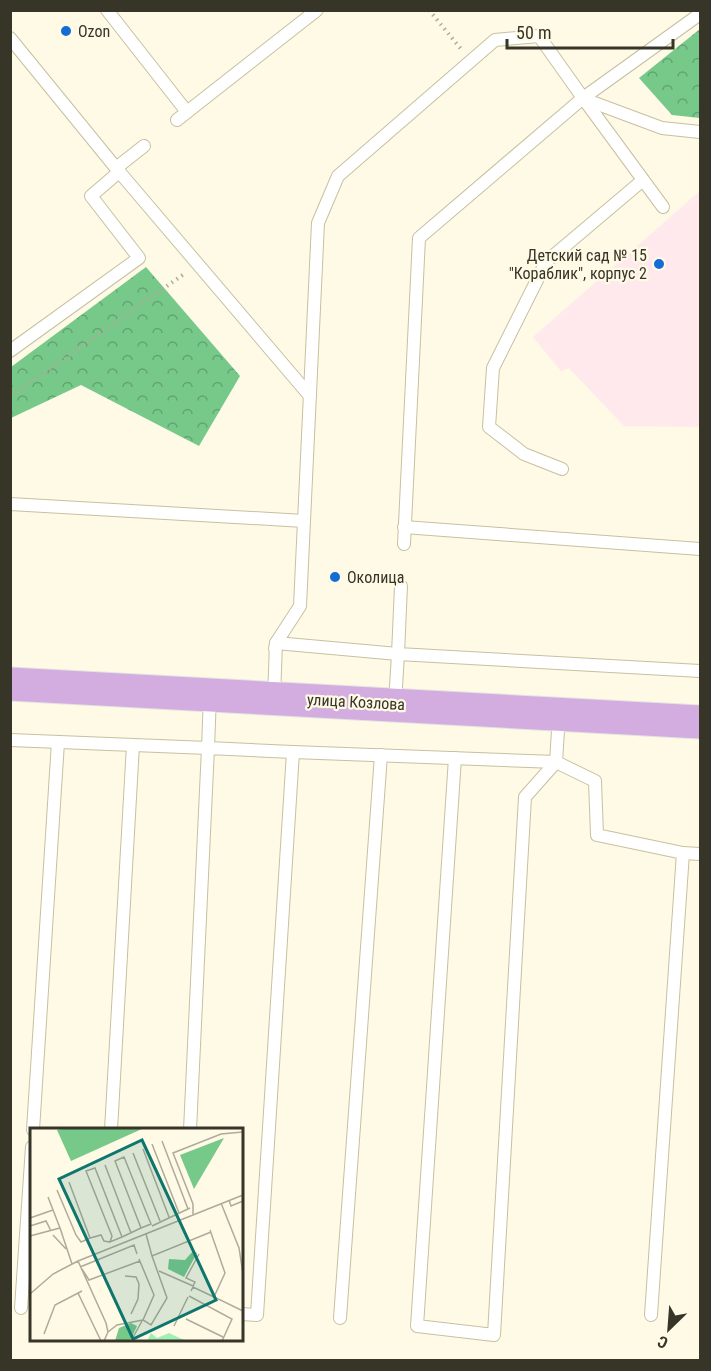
<svg xmlns="http://www.w3.org/2000/svg" width="711" height="1371" viewBox="0 0 711 1371" font-family="'Roboto Condensed',sans-serif">
<style>
.education{fill:#ffe9ec}
.forest{fill:url(#forest-crowns)}
.lines{fill:none;stroke-linecap:round;stroke-linejoin:round}
.service-casing{stroke:#c7c0a1;stroke-width:14}
.primary-casing{stroke:#e3e3e1;stroke-width:35}
.path{stroke:#afac9b;stroke-width:4;stroke-dasharray:1.5 4.5;stroke-linecap:butt}
.service{stroke:#fff;stroke-width:12}
.primary{stroke:#d3ace0;stroke-width:33}
.poi-dot{fill:#146dd6;stroke:#fefae6;stroke-width:2}
.labels{text-anchor:middle;dominant-baseline:central;stroke-width:4.5;stroke-linejoin:round;paint-order:stroke}
.poi-label{font-size:16px;fill:#373428;stroke:#fefae6;text-anchor:start}
.street-label{font-size:16px;fill:#373428;stroke:#fefae6}
.inset-road{fill:none;stroke:#aeab9a;stroke-width:1.5}
.view{fill:#0f766e;fill-opacity:0.15;stroke:#0f766e;stroke-width:3}
.inset-edge{fill:none;stroke:#373428;stroke-width:3}
</style>
<defs>
<pattern id="forest-crowns" width="20" height="18" patternUnits="userSpaceOnUse" patternTransform="scale(1.5)"><rect width="20" height="18" fill="#77c98a"/><path d="M2 6a3 3 0 1 1 6 0M12 15a3 3 0 1 1 6 0" fill="none" stroke="#62a471"/></pattern>
</defs>
<rect width="100%" height="100%" fill="#fefae6"/>
<path class="education" d="M700,191V427L624,426L569,368L561,371L533,337Z"/>
<g class="forest">
<path d="M700,29V118L672,115L639,78Z"/>
<path d="M146,267L240,376L199,446L81,385L11,418V367Z"/>
</g>
<g class="lines">
<defs>
<g id="service">
<path d="M107,10L187,112L177,120"/>
<path d="M10,38L116,168L144,146"/>
<path d="M583,98L700,14"/>
<path d="M583,98L663,207"/>
<path d="M584,99L662,128L700,132"/>
<path d="M187,112L317,10"/>
<path d="M116,168L310,396"/>
<path d="M10,351L139,258L91,196L119,172"/>
<path d="M562,469L524,454L489,427L493,368L546,262L643,180"/>
<path d="M10,504L304,521L300,606L276,643L274,697"/>
<path d="M304,521L318,223L338,176L495,40L539,36L583,98L419,238L404,544"/>
<path d="M404,527L700,549"/>
<path d="M401,586L398,654L700,671"/>
<path d="M275,649L276,643L398,654L395,703"/>
<path d="M559,715L556,762L595,781L597,835L683,853L651,1315"/>
<path d="M10,740L208,748L210,695"/>
<path d="M293,752L556,762"/>
<path d="M455,758L417,1326L494,1335L525,797L556,762"/>
<path d="M683,853L700,854"/>
<path d="M33,1130L58,742"/>
<path d="M111,1130L133,745"/>
<path d="M190,1130L208,748L293,752L257,1315L242,1314"/>
<path d="M21,1308L32,1147"/>
<path d="M340,1318L381,755"/>
</g>
<path id="primary" d="M10,684L700,722"/>
</defs>
<use href="#service" class="service-casing"/>
<use href="#primary" class="primary-casing"/>
<g class="path">
<path d="M429,10L461,49"/>
<path d="M10,397L184,274"/>
</g>
<use href="#service" class="service"/>
<use href="#primary" class="primary"/>
</g>
<g class="poi-dot">
<circle cx="66" cy="31" r="6"/>
<circle cx="659" cy="264" r="6"/>
<circle cx="335" cy="577" r="6"/>
</g>
<g class="labels">
<g class="poi-label">
<text x="78" y="31">Ozon</text>
<text x="647" y="255" text-anchor="end">Детский сад № 15<tspan x="647" dy="18">"Кораблик", корпус 2</tspan></text>
<text x="347" y="577">Околица</text>
</g>
<g class="street-label">
<text transform="translate(356 702) rotate(3)">улица Козлова</text>
</g>
</g>
<g transform="translate(30 1128)">
<rect width="213" height="213" fill="#fefae6"/>
<path d="M34,0H114L41,33L27,2ZM194,10L164,61L150,27ZM163,123L167,125L154,149L138,141L139,131L155,132ZM101,195L107,198L100,213H85L89,200Z" fill="#77c98a"/>
<path d="M121,205L127,210L139,205L156,213H117Z" fill="#a3efb3"/>
<path class="inset-road" d="M132,13L158,81M122,16L149,85M113,21L139,89M103,25L130,93M94,29L121,96L111,100L85,33ZM75,37L101,105M39,54L60,110L71,107L74,113L80,114M27,62L46,107L51,114L60,110M18,69L30,100M199,72L201,78L213,73M191,75L209,120L213,146M163,87V76L143,25L191,6L213,4M0,90L23,82M0,98L16,93L21,103M122,98L160,80M180,102L195,145L184,169L213,183M116,106L122,128L181,104M23,107L36,121M0,108L30,100L42,136M92,109L65,40L56,43L82,108L80,114L92,109L111,100M109,131L124,167L113,192L121,197L137,170L122,128M48,133L76,195L78,204L74,213M50,139L104,117L107,126M52,141L59,152L110,133M129,143L163,158M95,148L106,149L109,156L108,171L101,186M163,158L165,154L156,150L169,126M161,163L163,159L184,169M48,165L71,213M0,166L23,146L48,133L213,67M159,168L202,191L192,213M156,191L193,209M144,198L158,169M78,204L87,197L113,192M14,206L25,177L52,163M101,213L112,193"/>
<path class="view" d="M112,12L186,172L103,211L29,51Z"/>
<rect width="213" height="213" class="inset-edge"/>
</g>
<rect width="711" height="1371" fill="none" stroke="#373428" stroke-width="24"/>
<g transform="translate(669 1329) rotate(205)" stroke="#fefae6" stroke-width="4.5" paint-order="stroke">
<path d="M0-4.5L10 22L0 15L-10 22Z" fill="#373428"/>
<text y="-9" font-size="16" font-weight="bold" text-anchor="middle" fill="#373428">С</text>
</g>
<path d="M507 39v9h166v-9" fill="none" stroke="#373428" stroke-width="3"/>
<text x="516" y="39" font-size="18" fill="#373428" stroke="#fefae6" stroke-width="4.5" paint-order="stroke">50 m</text>
</svg>
